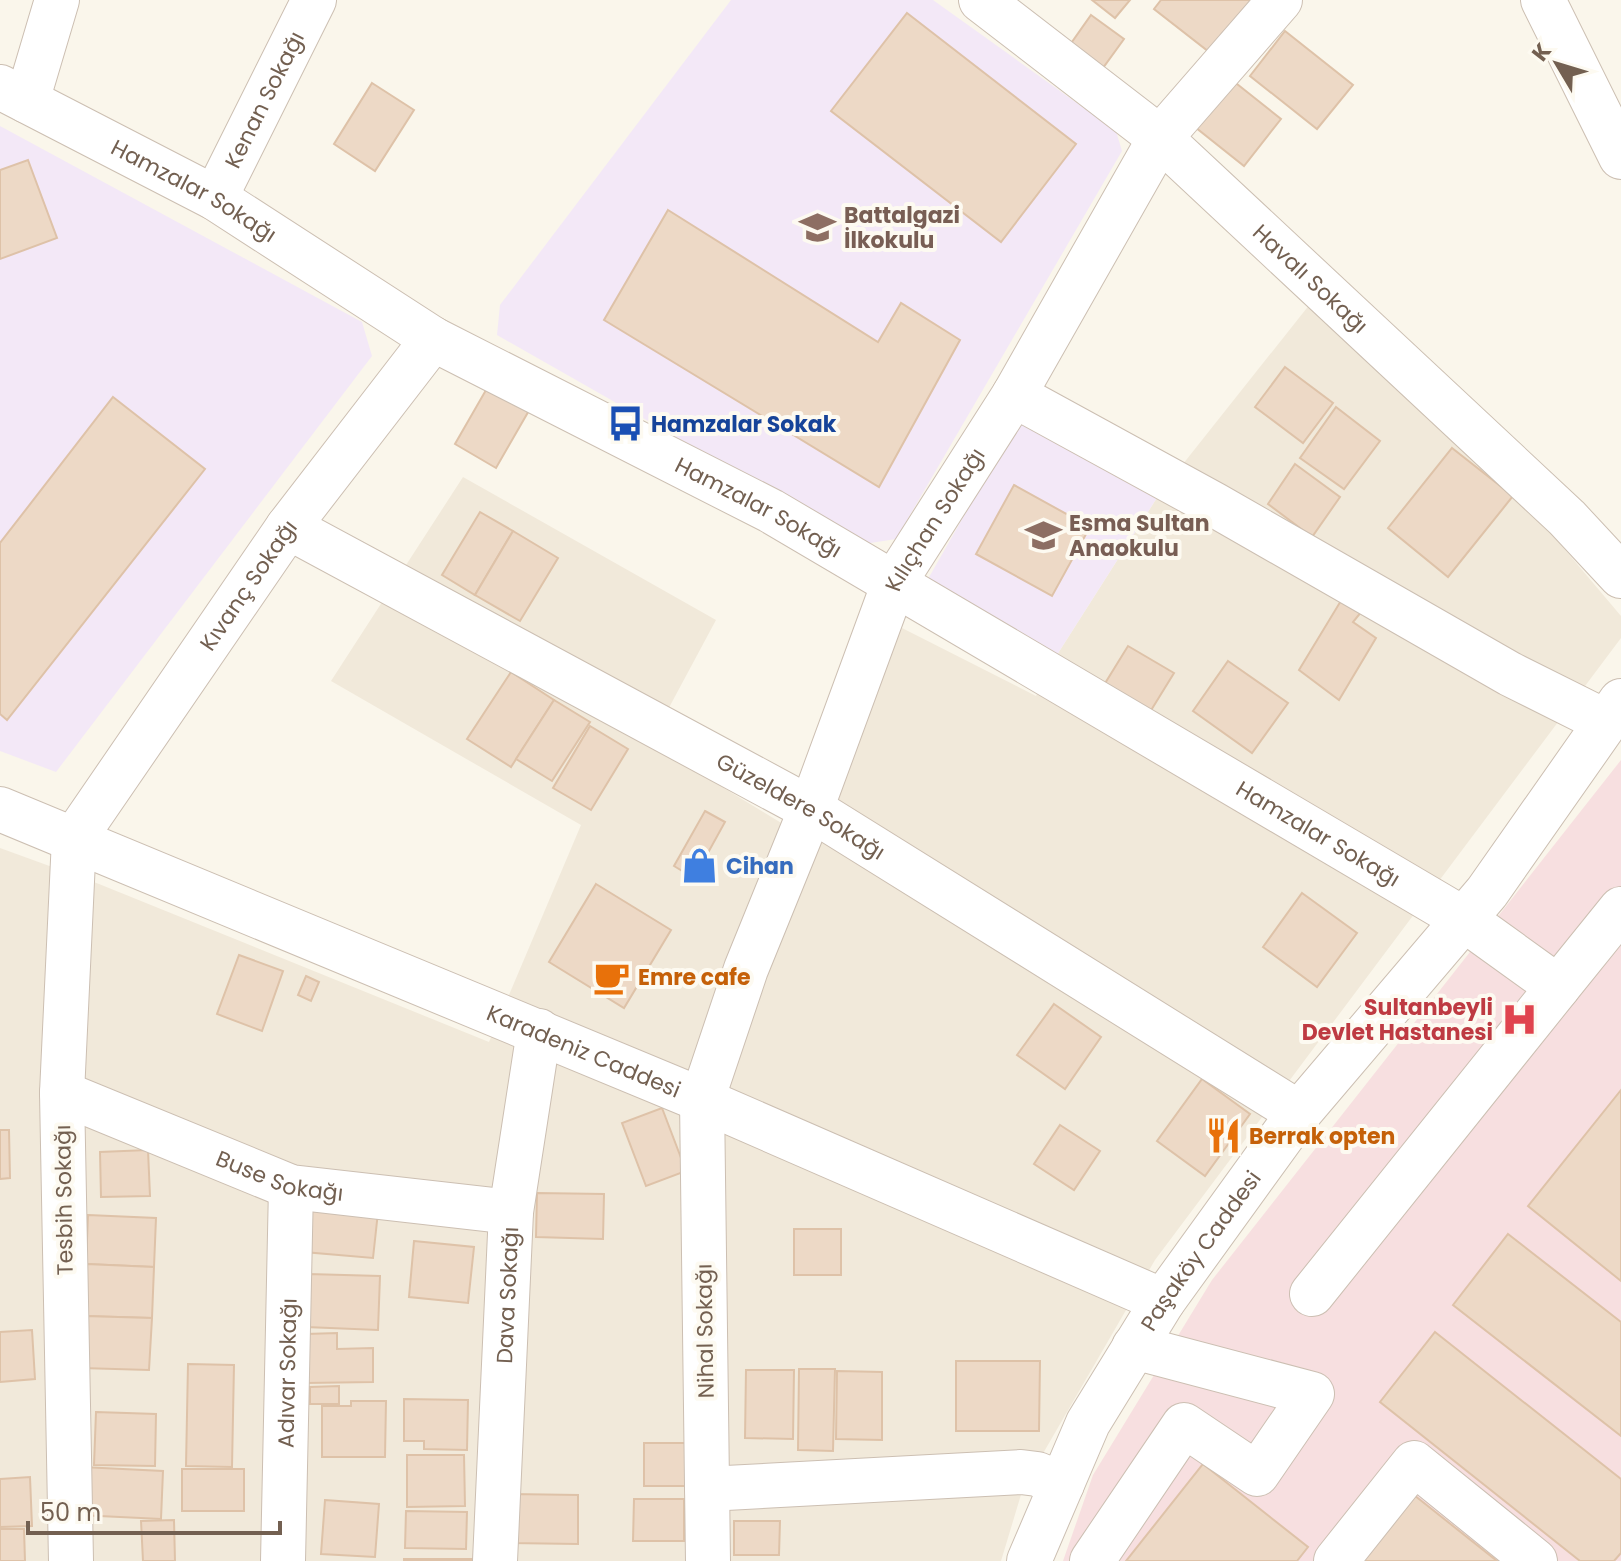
<svg xmlns="http://www.w3.org/2000/svg" width="1621" height="1561" viewBox="0 0 1621 1561" font-family="Poppins,sans-serif">
<style>
.residential{fill:#f1e9da}
.education{fill:#f3e8f7}
.medical{fill:#f7dfe0}
.building{fill:#edd9c6;stroke:#dec2a8;stroke-width:2}
.lines{fill:none;stroke-linecap:round;stroke-linejoin:round}
.minor-casing{stroke:#ccbfb2;stroke-width:46}
.minor{stroke:#fff;stroke-width:44}
.labels{text-anchor:middle;dominant-baseline:central;stroke-width:8;stroke-linejoin:round;paint-order:stroke}
.street-label{font-size:22px;fill:#736051;stroke:#fdfaf1}
.education-label{font-size:22px;font-weight:bold;fill:#785e54;stroke:#fdfaf1;text-anchor:start}
.transit-label{font-size:22px;font-weight:bold;fill:#164399;stroke:#fdfaf1;text-anchor:start}
.shop-label{font-size:22px;font-weight:bold;fill:#366cbe;stroke:#fdfaf1;text-anchor:start}
.food-label{font-size:22px;font-weight:bold;fill:#c56008;stroke:#fdfaf1;text-anchor:start}
.health-label{font-size:22px;font-weight:bold;fill:#be3a42;stroke:#fdfaf1;text-anchor:end}
</style>
<rect width="100%" height="100%" fill="#faf6eb"/>
<path class="residential" d="M1333,275L1621,616V638L1155,1260L1023,1488L1001,1561H0V848L99,884L489,1042L581,825L331,681L463,477L716,620L650,743L806,838L902,628L1036,696L1055,658L1160,493Z"/>
<g class="education">
<path d="M731,0H933L1116,131L1122,151L896,539L864,544L497,335L500,305Z"/>
<path d="M0,126L362,322L372,356L56,772L0,751Z"/>
<path d="M1018,421L1160,493L1055,658L928,579Z"/>
</g>
<path class="medical" d="M1621,760V1561H1063L1093,1475L1212,1280Z"/>
<g class="building">
<path d="M1092,0H1130L1115,18Z"/>
<path d="M1161,0H1257L1213,55L1154,9Z"/>
<path d="M907,13L1076,144L1001,242L831,111Z"/>
<path d="M1091,15L1124,39L1100,72L1067,49Z"/>
<path d="M1285,31L1353,85L1317,129L1250,76Z"/>
<path d="M1232,80L1281,119L1244,166L1195,127Z"/>
<path d="M372,83L414,110L375,171L334,144Z"/>
<path d="M28,160L57,238L0,259V170Z"/>
<path d="M668,210L878,342L901,303L960,340L879,487L604,320Z"/>
<path d="M1285,367L1333,403L1303,443L1255,407Z"/>
<path d="M490,383L531,407L496,468L455,444Z"/>
<path d="M113,397L205,469L7,720L0,714V543Z"/>
<path d="M1336,407L1380,441L1344,489L1300,458Z"/>
<path d="M1452,448L1513,496L1448,577L1388,528Z"/>
<path d="M1295,464L1340,497L1312,537L1268,504Z"/>
<path d="M1014,485L1090,527L1052,596L976,554Z"/>
<path d="M480,512L513,531L475,595L442,575Z"/>
<path d="M513,531L558,558L520,621L475,595Z"/>
<path d="M1342,599L1362,611L1353,622L1376,638L1339,700L1299,670Z"/>
<path d="M1128,646L1174,673L1142,725L1096,698Z"/>
<path d="M1228,661L1288,703L1252,753L1193,711Z"/>
<path d="M511,672L554,700L511,767L467,739Z"/>
<path d="M554,700L590,722L552,781L516,759Z"/>
<path d="M590,726L628,749L591,810L553,788Z"/>
<path d="M705,811L725,822L694,878L674,866Z"/>
<path d="M596,884L671,930L624,1008L549,962Z"/>
<path d="M1302,893L1357,933L1317,987L1263,947Z"/>
<path d="M239,955L283,971L262,1031L217,1014Z"/>
<path d="M306,976L319,982L311,1001L298,995Z"/>
<path d="M1054,1004L1101,1037L1065,1089L1017,1055Z"/>
<path d="M1202,1079L1250,1114L1205,1176L1157,1141Z"/>
<path d="M1621,1090V1281L1528,1206Z"/>
<path d="M662,1108L686,1171L646,1186L622,1123Z"/>
<path d="M1060,1125L1100,1151L1074,1190L1034,1164Z"/>
<path d="M0,1130H9L10,1178L0,1179Z"/>
<path d="M148,1150L150,1196L101,1197L100,1152Z"/>
<path d="M537,1193L604,1194L603,1239L536,1237Z"/>
<path d="M309,1205L378,1212L373,1258L304,1252Z"/>
<path d="M88,1215L156,1218L154,1267L86,1264Z"/>
<rect x="794" y="1229" width="47" height="46"/>
<path d="M1508,1234L1621,1322V1436L1453,1305Z"/>
<path d="M414,1241L474,1247L468,1303L409,1297Z"/>
<path d="M86,1264L154,1267L152,1318L84,1316Z"/>
<path d="M308,1274L380,1276L378,1330L306,1327Z"/>
<path d="M84,1316L152,1318L149,1370L81,1368Z"/>
<path d="M32,1330L35,1379L0,1382V1332Z"/>
<path d="M1435,1332L1621,1479V1553L1614,1561H1580L1380,1402Z"/>
<path d="M337,1333V1349L373,1348V1382L306,1383V1334Z"/>
<path d="M956,1361H1040L1039,1431H956Z"/>
<path d="M188,1364L234,1365L232,1467L186,1466Z"/>
<path d="M799,1369H835L833,1451L798,1450Z"/>
<path d="M746,1370H794L793,1439L745,1438Z"/>
<path d="M837,1371L882,1372V1440L836,1439Z"/>
<path d="M339,1386V1404H310V1387Z"/>
<path d="M404,1399L468,1400L467,1450L424,1449V1441H404Z"/>
<path d="M351,1401H386L385,1457H322V1406H351Z"/>
<path d="M96,1412L156,1414L155,1466L94,1465Z"/>
<path d="M644,1443H695L694,1486H644Z"/>
<path d="M407,1455H464L465,1506L407,1507Z"/>
<path d="M1203,1464L1308,1547L1297,1561H1126Z"/>
<path d="M82,1467L163,1471L161,1519L79,1515Z"/>
<rect x="182" y="1469" width="62" height="42"/>
<path d="M30,1477L32,1526L0,1527V1479Z"/>
<path d="M511,1494L578,1495V1544L510,1543Z"/>
<path d="M1414,1495L1497,1561H1362Z"/>
<path d="M634,1499H684V1541H633Z"/>
<path d="M325,1500L379,1504L375,1557L321,1554Z"/>
<path d="M406,1511L467,1512L466,1549L405,1548Z"/>
<path d="M174,1520L175,1561H143L141,1521Z"/>
<path d="M734,1521H780L779,1555H734Z"/>
<path d="M0,1529H24L25,1561H0Z"/>
<rect x="404" y="1559" width="70" height="2"/>
</g>
<g class="lines">
<defs>
<g id="minor">
<path id="s1" d="M981,0L1160,138L1567,518L1621,576"/>
<path d="M1543,0L1621,157"/>
<path id="s2" d="M0,87L215,198L433,339L771,511L1465,920L1558,987L1621,909"/>
<path d="M27,101L57,0"/>
<path id="s3" d="M215,198L314,0"/>
<path d="M1014,395L1215,505L1510,674L1606,722"/>
<path id="s4" d="M288,527L811,809L1299,1113"/>
<path id="s5" d="M0,809L702,1100L1163,1301"/>
<path id="s6" d="M74,839L288,527L433,339"/>
<path id="s7" d="M62,1093L291,1187L511,1212"/>
<path d="M1312,1294L1558,987"/>
<path d="M707,1489L1021,1472L1037,1474L1062,1484"/>
<path d="M71,1561L62,1093L74,839"/>
<path id="s8" d="M283,1561L291,1187"/>
<path id="s9" d="M495,1561L511,1212L539,1031"/>
<path id="s10" d="M708,1561L702,1100L746,969L811,809L894,583L1014,395L1160,138L1280,0"/>
<path id="s11" d="M1029,1561L1088,1423L1163,1301L1299,1113L1487,892L1621,701"/>
<path d="M1092,1561L1184,1425L1257,1474L1312,1394L1134,1347"/>
<path d="M1336,1561L1414,1463L1535,1561"/>
</g>
</defs>
<use href="#minor" class="minor-casing"/>
<use href="#minor" class="minor"/>
</g>
<defs>
<symbol id="school-bare" viewBox="-9 -9 18 18"><path d="M0-5L7-2L0 1L-7-2ZM-4 1L0 2.5L4 1V4Q0 6-4 4Z" fill="#8d6e63" stroke="#fdfaf1" stroke-width="2.5" paint-order="stroke"/></symbol>
<symbol id="bus-bare" viewBox="-9 -9 18 18"><path d="M-5-6H5V4H4V6H2V4H-2V6H-4V4H-5ZM-3.5-4V0h7V-4ZM-3.5 1.2v1.5H-2V1.2ZM2 1.2v1.5H3.5V1.2Z" fill="#1a4fb4" stroke="#fdfaf1" stroke-width="2.5" paint-order="stroke"/></symbol>
<symbol id="shop-bare" viewBox="-9 -9 18 18"><path d="M-5-2.5h2.3a2.7 3.5 0 0 1 5.4 0H5L5.5 6h-11ZM-1.5-2.5h3a1.5 2.3 0 0 0-3 0Z" fill="#3f7fe0" stroke="#fdfaf1" stroke-width="2.5" paint-order="stroke"/></symbol>
<symbol id="cafe-bare" viewBox="-9 -9 18 18"><path d="M-5.5-4.5H6V0H3Q3 3.5 0 3.5H-2.5Q-5.5 3.5-5.5 0ZM3-3.2v2h1.7v-2ZM-6 4.5H4V6H-6Z" fill="#e8710a" stroke="#fdfaf1" stroke-width="2.5" paint-order="stroke"/></symbol>
<symbol id="hospital-bare" viewBox="-9 -9 18 18"><path d="M-5-5h3v3.5h4V-5h3V5h-3V1.5h-4V5h-3Z" fill="#e0444e" stroke="#fdfaf1" stroke-width="2.5" paint-order="stroke"/></symbol>
<symbol id="restaurant-bare" viewBox="-9 -9 18 18"><path d="M-5-6h1v4h1v-4h1v4h1v-4h1v5L-1.5 .5V6h-2V.5L-5-1ZM5-6V6H3V1.5H1.5Q1.5-4 5-6Z" fill="#e8710a" stroke="#fdfaf1" stroke-width="2.5" paint-order="stroke"/></symbol>
</defs>
<g fill-rule="evenodd">
<use href="#school-bare" x="792" y="202" width="51" height="51"/>
<use href="#bus-bare" x="600" y="398" width="51" height="51"/>
<use href="#school-bare" x="1018" y="510" width="51" height="51"/>
<use href="#shop-bare" x="674" y="840" width="51" height="51"/>
<use href="#cafe-bare" x="586" y="952" width="51" height="51"/>
<use href="#hospital-bare" x="1494" y="994" width="51" height="51"/>
<use href="#restaurant-bare" x="1198" y="1110" width="51" height="51"/>
</g>
<g class="labels">
<g class="street-label">
<text stroke="none"><textPath href="#s3" startOffset="110">Kenan Sokağı</textPath></text>
<text stroke="none"><textPath href="#s2" startOffset="220">Hamzalar Sokağı</textPath></text>
<text stroke="none"><textPath href="#s1" startOffset="432">Havalı Sokağı</textPath></text>
<text stroke="none"><textPath href="#s2" startOffset="868">Hamzalar Sokağı</textPath></text>
<text stroke="none"><textPath href="#s10" startOffset="1088">Kılıçhan Sokağı</textPath></text>
<text stroke="none"><textPath href="#s6" startOffset="308">Kıvanç Sokağı</textPath></text>
<text stroke="none"><textPath href="#s4" startOffset="584">Güzeldere Sokağı</textPath></text>
<text stroke="none"><textPath href="#s2" startOffset="1516">Hamzalar Sokağı</textPath></text>
<text stroke="none"><textPath href="#s5" startOffset="632">Karadeniz Caddesi</textPath></text>
<text stroke="none"><textPath href="#s7" startOffset="234">Buse Sokağı</textPath></text>
<text transform="translate(64 1200) rotate(-91)">Tesbih Sokağı</text>
<text stroke="none"><textPath href="#s11" startOffset="356">Paşaköy Caddesi</textPath></text>
<text stroke="none"><textPath href="#s9" startOffset="266">Dava Sokağı</textPath></text>
<text transform="translate(705 1331) rotate(-91)">Nihal Sokağı</text>
<text stroke="none"><textPath href="#s8" startOffset="188">Adıvar Sokağı</textPath></text>
</g>
<g class="education-label">
<text x="844" y="215">Battalgazi<tspan x="844" dy="25">İlkokulu</tspan></text>
<text x="1069" y="523">Esma Sultan<tspan x="1069" dy="25">Anaokulu</tspan></text>
</g>
<g class="transit-label">
<text x="651" y="424">Hamzalar Sokak</text>
</g>
<g class="shop-label">
<text x="726" y="866">Cihan</text>
</g>
<g class="food-label">
<text x="638" y="977">Emre cafe</text>
<text x="1249" y="1136">Berrak opten</text>
</g>
<g class="health-label">
<text x="1493" y="1007">Sultanbeyli<tspan x="1493" dy="25">Devlet Hastanesi</tspan></text>
</g>
</g>
<g transform="translate(1557 64) rotate(308)" stroke="#fdfaf1" stroke-width="6" paint-order="stroke">
<path d="M0-6L14 30L0 20L-14 30Z" fill="#736051"/>
<text y="-12" font-size="22" font-weight="bold" text-anchor="middle" fill="#736051">K</text>
</g>
<path d="M28 1521v12h252v-12" fill="none" stroke="#736051" stroke-width="4"/>
<text x="40" y="1521" font-size="24" fill="#736051" stroke="#fdfaf1" stroke-width="6" paint-order="stroke">50 m</text>
</svg>
